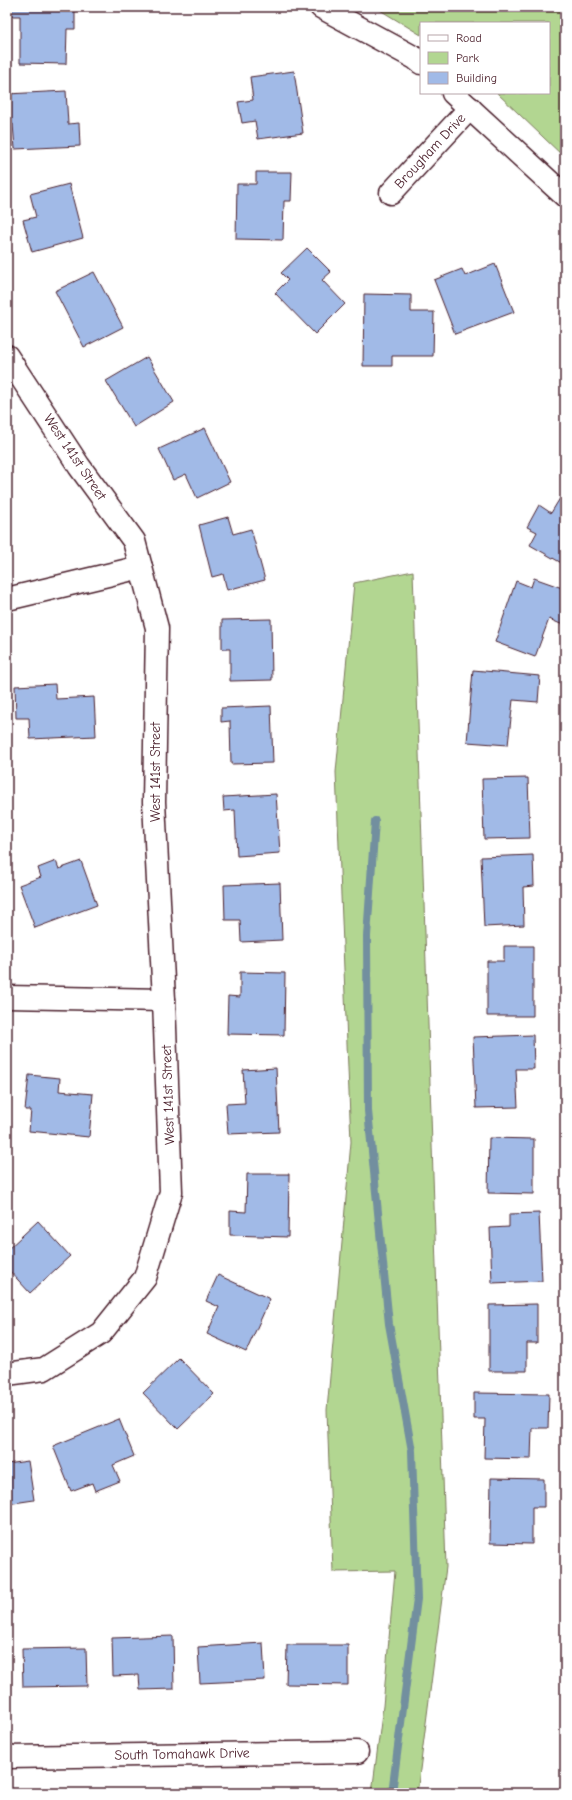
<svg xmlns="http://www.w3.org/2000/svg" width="572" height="1800" viewBox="0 0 572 1800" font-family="'Comic Neue',sans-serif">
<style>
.green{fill:#b2d691;stroke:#7e7a5e}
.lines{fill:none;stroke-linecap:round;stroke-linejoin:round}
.stream{stroke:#728f9f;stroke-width:8}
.building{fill:#a1bae7;stroke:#4a1f2b}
.minor-casing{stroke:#4a1f2b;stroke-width:25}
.minor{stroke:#fff;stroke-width:22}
.labels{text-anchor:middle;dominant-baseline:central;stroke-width:4;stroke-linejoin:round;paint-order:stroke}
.street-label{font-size:14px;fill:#4a1f2b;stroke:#fff}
</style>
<rect width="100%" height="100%" fill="#fff"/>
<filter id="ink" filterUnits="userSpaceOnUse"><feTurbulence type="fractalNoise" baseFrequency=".025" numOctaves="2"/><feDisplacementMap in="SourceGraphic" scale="8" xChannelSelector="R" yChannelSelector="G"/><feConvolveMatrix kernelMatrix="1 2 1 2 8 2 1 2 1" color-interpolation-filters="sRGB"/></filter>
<g filter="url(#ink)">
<g class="green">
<path d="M375,7H565V158L497,93H549V23H421V35Z"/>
<path d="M413,571L446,1567L417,1793H372L383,1706L395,1571L333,1572L327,1410L351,1142L336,772L354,583Z"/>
</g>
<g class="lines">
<path class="stream" d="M375,821L367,936L368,1111L389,1324L412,1451L417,1599L392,1793"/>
</g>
<g class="building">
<path d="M10,7H75V29H67L66,64L20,63V16H10Z"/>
<path d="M294,71L303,133L258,139L255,121L242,123L238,102L253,100L250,77Z"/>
<path d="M66,91L68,124L79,123L80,146L15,149L13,124H7V94Z"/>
<path d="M256,172H292L291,201H284L283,240L236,239L237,184H256Z"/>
<path d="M69,184L83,238L32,252L23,220L36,217L30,194Z"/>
<path d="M307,248L331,272L322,280L345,304L315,334L275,293L288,280L281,273Z"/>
<path d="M495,264L514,312L455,334L434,280L462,269L465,276Z"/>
<path d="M94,272L123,327L84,347L55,291Z"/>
<path d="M364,294L411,295V312H434L433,356H392V366H363Z"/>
<path d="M147,357L174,402L134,427L106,381Z"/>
<path d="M205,428L230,482L197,498L186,474L173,480L159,449Z"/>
<path d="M565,490V565L530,545L537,532L527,527L539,505L551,513Z"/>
<path d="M228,517L233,534L251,529L265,580L227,590L223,574L212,577L199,525Z"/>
<path d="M534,578L565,589V620L563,625L549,619L535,657L495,642L516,581L531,587Z"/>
<path d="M271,619L272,680L230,681V649H222V620Z"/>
<path d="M473,670L540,676L538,702L513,700L508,745L467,742Z"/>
<path d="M55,684L56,699L94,697L96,736L30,739L29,718H16L15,686Z"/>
<path d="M271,706L273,763L231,764L230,721L221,722V708Z"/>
<path d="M528,778L530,838L484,839L482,779Z"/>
<path d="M276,794L280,853L237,856L235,810L224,811L223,797Z"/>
<path d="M533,855L534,886L523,887L524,925L484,927L481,857Z"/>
<path d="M56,861L59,869L81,861L97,905L35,928L19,885L41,877L38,868Z"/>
<path d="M280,883L282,940L241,942L240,920H225L224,885Z"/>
<path d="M504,946H533V1016H487V961H504Z"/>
<path d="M240,972L285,973L284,1035L227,1034L228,996L240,997Z"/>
<path d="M533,1035L534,1069H516L518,1107L476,1108L473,1037Z"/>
<path d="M276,1068L279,1132L228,1134L226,1104L245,1103L243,1070Z"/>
<path d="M29,1075L60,1078L59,1091L93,1094L89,1137L29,1131L31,1110H25Z"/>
<path d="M489,1138L534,1139V1194L488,1193Z"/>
<path d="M247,1174H289L288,1237L230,1235V1211L246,1212Z"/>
<path d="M539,1213L542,1281L492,1283L490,1228L509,1227V1214Z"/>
<path d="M38,1221L70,1256L30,1293L7,1268V1250Z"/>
<path d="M218,1275L270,1299L246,1352L207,1334L219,1307L206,1301Z"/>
<path d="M537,1304V1343H527V1371H489V1305Z"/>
<path d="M179,1358L214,1394L178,1429L143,1393Z"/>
<path d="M474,1393L549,1394L548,1428H532L531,1459L484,1458L485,1419H474Z"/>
<path d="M119,1419L134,1456L113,1465L120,1481L95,1491L92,1483L71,1491L53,1446Z"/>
<path d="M28,1461L34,1500L7,1504V1464Z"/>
<path d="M491,1478L544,1479V1507H532V1544L490,1543Z"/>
<path d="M173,1636L174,1689L140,1690L139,1675L113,1676L112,1638Z"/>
<path d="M263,1643L265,1680L200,1683L198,1647Z"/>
<path d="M287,1645H348V1685L286,1684Z"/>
<path d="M86,1648L87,1686L23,1687L22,1649Z"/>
</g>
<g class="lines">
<defs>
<g id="minor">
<path d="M321,7L415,58L421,63"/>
<path d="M453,93L565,196"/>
<path d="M391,193L470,108"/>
<path d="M7,356L79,466L134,541L157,628L154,802L164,1000L171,1192L145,1278L101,1333L44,1369L7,1374"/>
<path d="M7,599L141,567"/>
<path d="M7,997L164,1000"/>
<path d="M7,1757L357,1752"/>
</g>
</defs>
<use href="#minor" class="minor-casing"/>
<use href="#minor" class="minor"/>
</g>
</g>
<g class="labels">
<g class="street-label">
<text transform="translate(430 151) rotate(-47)">Brougham Drive</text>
<text transform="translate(75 457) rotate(56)">West 141st Street</text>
<text transform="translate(155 772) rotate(-90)">West 141st Street</text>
<text transform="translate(168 1095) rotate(-92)">West 141st Street</text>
<text transform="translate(182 1754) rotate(-1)">South Tomahawk Drive</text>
</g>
</g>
<rect width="572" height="1800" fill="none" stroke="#fff" stroke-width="24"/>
<rect x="12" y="12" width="548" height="1776" fill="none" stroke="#4a1f2b" stroke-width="1.5" filter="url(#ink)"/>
<rect x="420" y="22" width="130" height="72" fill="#ffffff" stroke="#b7a5aa"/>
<rect x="428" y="35" width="20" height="6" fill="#ffffff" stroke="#b7a5aa"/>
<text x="456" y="42" font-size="12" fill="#4a1f2b">Road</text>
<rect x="428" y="52" width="20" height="12" fill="#b2d691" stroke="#b7a5aa"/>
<text x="456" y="62" font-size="12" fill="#4a1f2b">Park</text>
<rect x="428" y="72" width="20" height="12" fill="#a1bae7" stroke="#b7a5aa"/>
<text x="456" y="82" font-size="12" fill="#4a1f2b">Building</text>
</svg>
